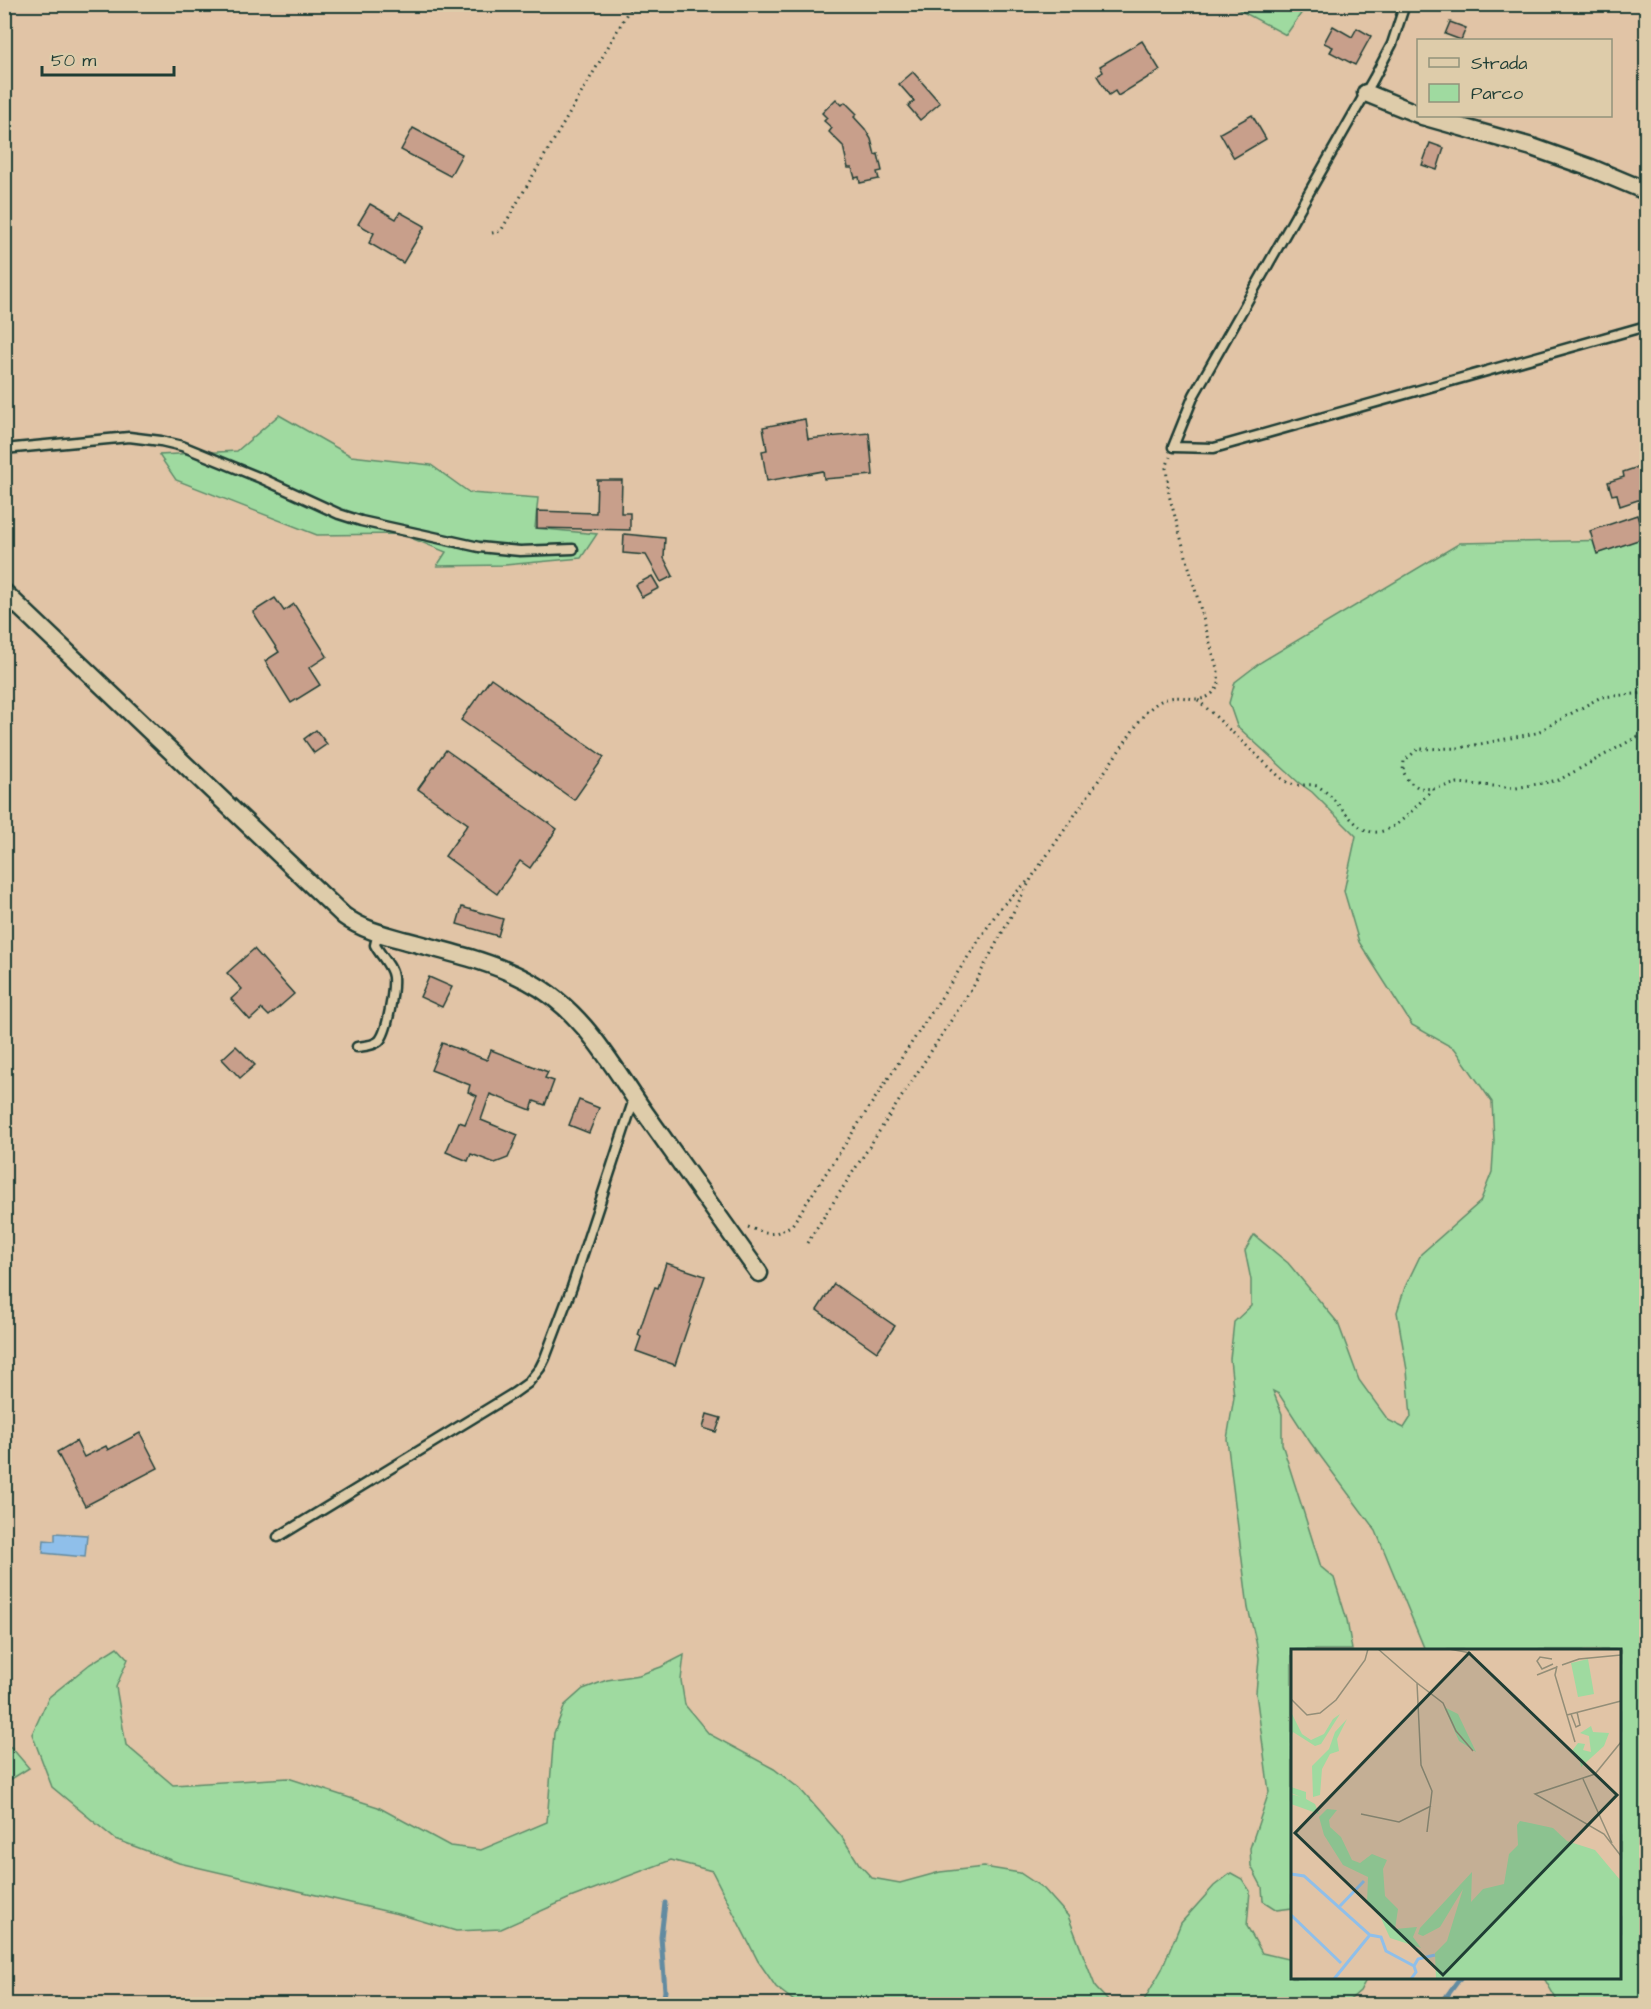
<svg xmlns="http://www.w3.org/2000/svg" width="1651" height="2009" viewBox="0 0 1651 2009" font-family="'Architects Daughter',sans-serif">
<style>
.green{fill:#9fdaa0;stroke:#5f8c6a;stroke-width:1.5}
.water{fill:#8fbfea;stroke:#628ba1;stroke-width:1.5}
.lines{fill:none;stroke-linecap:round;stroke-linejoin:round}
.stream{stroke:#628ba1;stroke-width:5}
.building{fill:#c89f8b;stroke:#1f3d34;stroke-width:1.5}
.lane-casing{stroke:#1f3d34;stroke-width:13}
.street-casing{stroke:#1f3d34;stroke-width:21}
.path{stroke:#1f3d34;stroke-width:3;stroke-dasharray:1.5 4.5;stroke-linecap:butt}
.lane{stroke:#deccaa;stroke-width:8}
.street{stroke:#deccaa;stroke-width:16}
.inset-river{fill:none;stroke:#8fbfea;stroke-width:3}
.inset-road{fill:none;stroke:#938e78;stroke-width:1.5}
.view{fill:#1f3d34;fill-opacity:0.15;stroke:#1f3d34;stroke-width:3}
.inset-edge{fill:none;stroke:#1f3d34;stroke-width:3}
</style>
<rect width="100%" height="100%" fill="#e1c4a6"/>
<filter id="ink" filterUnits="userSpaceOnUse"><feTurbulence type="fractalNoise" baseFrequency=".0167" numOctaves="2"/><feDisplacementMap in="SourceGraphic" scale="12" xChannelSelector="R" yChannelSelector="G"/><feConvolveMatrix kernelMatrix="1 2 1 2 8 2 1 2 1" color-interpolation-filters="sRGB"/></filter>
<g filter="url(#ink)">
<g class="green">
<path d="M1307,5L1286,35L1230,5L1307,4Z"/>
<path d="M279,415L351,456L431,465L470,493L538,498L535,528L597,534L581,558L505,565L437,566L446,552L401,534L317,535L176,480L159,455L237,451Z"/>
<path d="M1646,526V2004H1559L1544,1978H1620V1650H1425L1376,1531L1310,1442L1279,1394L1273,1391L1282,1414V1444L1321,1567L1334,1578L1347,1620L1352,1650H1292V1908L1277,1910L1263,1901L1262,1887L1251,1866L1250,1848L1269,1792L1256,1693L1259,1658L1256,1641L1248,1608L1227,1439L1234,1397L1230,1359L1234,1322L1251,1306V1280L1245,1251L1254,1235L1288,1263L1338,1323L1359,1380L1388,1420L1404,1428L1411,1417L1407,1370L1397,1312L1405,1287L1421,1254L1480,1202L1492,1172L1494,1141L1492,1102L1455,1049L1412,1025L1359,942L1344,891L1356,836L1312,792L1298,782L1237,726L1229,703L1235,682L1261,662L1460,543L1618,540Z"/>
<path d="M117,1647L128,1659L116,1687L126,1745L173,1785L288,1778L378,1807L450,1846L481,1850L547,1822L554,1733L565,1705L583,1689L607,1680L639,1675L661,1667L684,1655L681,1680L685,1705L709,1734L774,1769L800,1789L842,1837L859,1864L872,1878L900,1883L940,1872L984,1867L1020,1873L1044,1889L1068,1916L1096,1988L1111,2004H798L776,1987L758,1961L712,1871L671,1860L570,1898L501,1929L456,1931L402,1915L179,1863L115,1839L52,1787L32,1734L49,1697L90,1664Z"/>
<path d="M4,1746L11,1747L29,1768L5,1783Z"/>
<path d="M1231,1873L1242,1879L1250,1891L1247,1926L1262,1953L1292,1960V1978H1367L1360,1991L1345,2004H1133L1143,2002L1162,1969L1181,1923L1214,1886Z"/>
</g>
<path class="water" d="M55,1533L87,1535L85,1557L43,1553L44,1540L55,1541Z"/>
<g class="lines">
<g class="stream">
<path d="M663,2004L665,1991L661,1937L665,1903"/>
<path d="M1441,2004L1460,1978"/>
</g>
</g>
<g class="building">
<path d="M1450,22L1466,28L1461,40L1445,34Z"/>
<path d="M1333,26L1352,37L1357,28L1371,36L1355,65L1330,52L1333,47L1324,43Z"/>
<path d="M1142,41L1160,70L1118,96L1115,91L1109,95L1097,76L1103,72L1100,66Z"/>
<path d="M913,72L940,103L920,120L908,106L914,101L899,84Z"/>
<path d="M836,99L842,105L845,102L857,114L854,117L865,129L871,139L875,155L878,154L882,171L877,172L879,179L860,183L859,177L855,178L852,168H848L843,146L829,132L832,128L824,121L827,118L822,113Z"/>
<path d="M1252,115L1266,139L1234,158L1220,133Z"/>
<path d="M413,128L462,154L450,176L401,150Z"/>
<path d="M1430,143L1444,148L1437,170L1422,165Z"/>
<path d="M370,204L396,219L400,212L425,226L403,263L369,243L374,233L358,224Z"/>
<path d="M805,419L808,439L869,433L873,475L824,479L823,471L767,481L762,451L767,450L763,427Z"/>
<path d="M1647,464V497L1620,506L1617,494L1612,495L1608,482L1624,477L1623,472Z"/>
<path d="M597,480H622L621,513H630V530L537,528V511L596,513Z"/>
<path d="M1637,515L1644,538L1597,554L1590,531Z"/>
<path d="M624,534L665,538L664,558L673,576L661,582L646,555L623,553Z"/>
<path d="M652,576L659,588L642,597L635,585Z"/>
<path d="M275,598L284,611L294,604L327,656L309,668L320,685L291,703L265,661L279,652L253,612Z"/>
<path d="M491,678L604,757L574,800L461,720Z"/>
<path d="M316,730L327,744L314,753L304,739Z"/>
<path d="M446,750L557,829L530,868L520,861L497,894L445,856L468,824L418,789Z"/>
<path d="M462,907L503,919L498,936L457,924Z"/>
<path d="M254,949L294,994L269,1016L262,1009L250,1020L231,999L242,989L227,973Z"/>
<path d="M429,977L452,987L442,1007L420,997Z"/>
<path d="M442,1043L487,1060L491,1050L548,1072L545,1078L554,1081L545,1105L534,1101L531,1110L490,1094L481,1120L518,1135L508,1158L495,1163L471,1154L468,1161L446,1152L459,1122L465,1124L477,1096L468,1092L470,1085L431,1070Z"/>
<path d="M236,1046L255,1065L240,1078L222,1059Z"/>
<path d="M579,1100L599,1108L589,1133L569,1125Z"/>
<path d="M666,1263L705,1276L675,1365L636,1351L641,1337L638,1335L649,1303L655,1287L658,1288Z"/>
<path d="M834,1284L895,1326L877,1352L817,1310Z"/>
<path d="M707,1414L721,1418L716,1432L703,1428Z"/>
<path d="M140,1433L158,1468L85,1506L57,1452L76,1441L84,1457L106,1446L108,1450Z"/>
</g>
<g class="lines">
<defs>
<g id="lane">
<path d="M1405,4L1392,44L1374,78L1194,395L1173,447L1214,448L1646,326"/>
<path d="M4,449L129,437L161,441L182,446L263,479L339,514L361,521L479,547L520,551L573,549"/>
<path d="M357,1047C364,1046 373,1046 379,1041C388,1032 394,990 393,977C392,966 380,955 375,945L378,933"/>
<path d="M278,1537L514,1393L528,1383L540,1368L545,1358L572,1287L634,1099"/>
</g>
<g id="street">
<path d="M1366,93L1418,114"/>
<path d="M1422,116L1532,147L1591,168L1646,191"/>
<path d="M4,592L344,916C363,930 385,935 407,941C448,952 491,961 528,981C583,1010 611,1064 645,1113C683,1166 721,1220 759,1273"/>
</g>
</defs>
<use href="#lane" class="lane-casing"/>
<use href="#street" class="street-casing"/>
<g class="path">
<path d="M492,233L501,231C544,155 590,81 632,4"/>
<path d="M1646,693L1601,697L1536,733L1460,748L1418,749L1404,761L1403,771L1408,781L1419,788L1433,789L1458,783L1516,788L1559,780L1646,732"/>
<path d="M1198,700L1283,780C1287,782 1292,785 1296,785C1306,786 1313,782 1322,789C1337,800 1347,818 1362,828C1388,845 1416,805 1433,789"/>
<path d="M748,1227C769,1235 772,1237 792,1225L1000,908L1029,880"/>
<path d="M807,1243L974,985L1032,877L1145,713C1153,706 1159,700 1170,698C1191,694 1204,709 1219,685L1218,672L1169,495L1166,468L1170,457"/>
</g>
<use href="#lane" class="lane"/>
<use href="#street" class="street"/>
</g>
</g>
<g transform="translate(1291 1649)">
<rect width="330" height="330" fill="#e1c4a6"/>
<path d="M297,10L303,45L287,48L280,14ZM153,58L167,65L185,103L168,92ZM0,63L11,85L20,91L33,85L42,70L49,65L30,95L24,97L2,83L0,89ZM56,70L46,90L48,102L39,105L31,120L29,146L22,148L21,117L38,100L44,83ZM300,77L302,83L318,84L313,97L290,118L288,107L281,102L287,94L294,95L292,101L300,103L298,87L289,84ZM0,138L15,143V150L24,155L28,165L0,155V145L10,148L0,144ZM36,160L46,161L38,171L39,178L50,188L61,211L69,214L81,205L96,211L92,220L94,247L107,260L104,280L126,278L122,288L130,299L99,289L90,269L76,254L77,228L52,216L33,186L28,168ZM229,172L262,179L276,192L304,201L330,232V327L327,330H145L144,304L156,292L172,240L149,278L132,287L127,285L129,279L181,223L180,253L192,240L213,235L218,205L227,196L226,176Z" fill="#9fdaa0"/>
<path class="inset-river" d="M0,225L13,227L79,286L90,288L95,302L123,317L125,323L120,330M49,257L73,232M0,266L50,314M123,317L127,310L144,306M43,330L78,287"/>
<path class="inset-road" d="M87,0L126,34L130,116L141,142L136,183M158,0L180,4M261,10L249,8L246,12L251,20L262,15M271,16L288,10L330,6M266,17L264,26L284,93M246,26L266,18M126,34L152,54L165,82L182,102M0,50L16,66L29,64L45,51L74,11L77,0M280,65L285,78L289,76L286,63M276,66L330,52M330,93L304,125L244,145L313,185L330,207M292,130L321,194M70,165L108,173L140,157"/>
<path class="view" d="M178,4L326,146L152,326L4,184Z"/>
<rect width="330" height="330" class="inset-edge"/>
</g>
<rect width="1651" height="2009" fill="none" stroke="#deccaa" stroke-width="24"/>
<rect x="12" y="12" width="1627" height="1985" fill="none" stroke="#1f3d34" stroke-width="2" filter="url(#ink)"/>
<rect x="1417" y="39" width="195" height="78" fill="#deccaa" stroke="#92937b" stroke-width="1.5"/>
<rect x="1429" y="58" width="30" height="9" fill="#deccaa" stroke="#92937b" stroke-width="1.5"/>
<text x="1471" y="69" font-size="18" fill="#1f3d34">Strada</text>
<rect x="1429" y="84" width="30" height="18" fill="#9fdaa0" stroke="#92937b" stroke-width="1.5"/>
<text x="1471" y="99" font-size="18" fill="#1f3d34">Parco</text>
<path d="M42 66v9h132v-9" fill="none" stroke="#1f3d34" stroke-width="3"/>
<text x="51" y="66" font-size="18" fill="#1f3d34" stroke="#deccaa" stroke-width="4.5" paint-order="stroke">50 m</text>
</svg>
